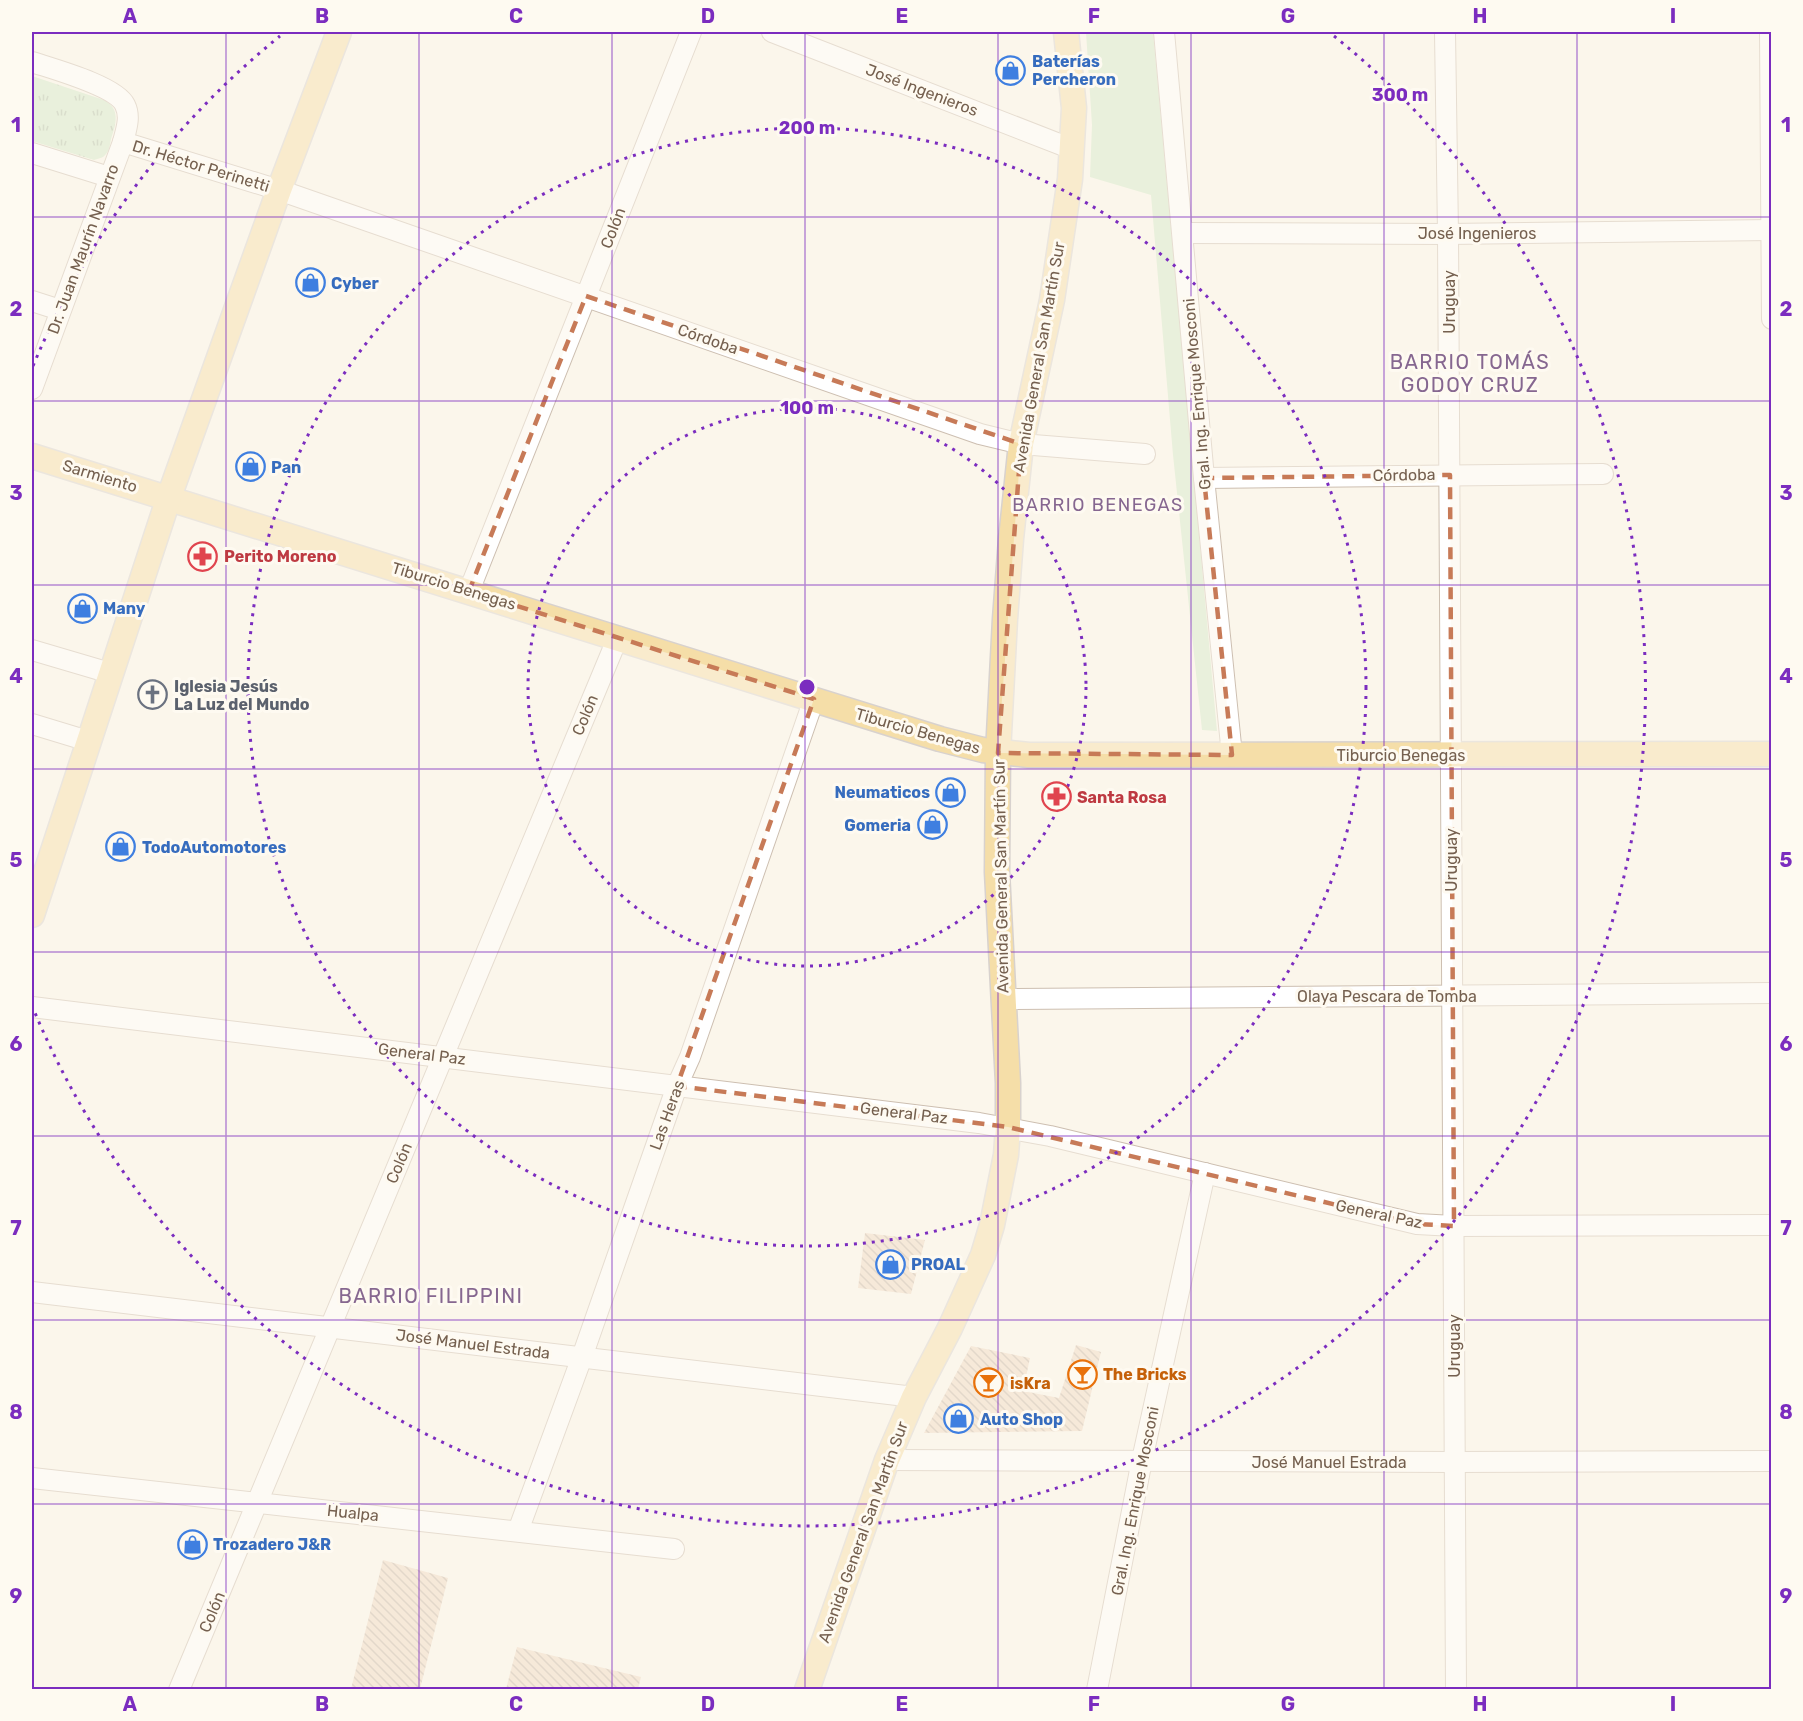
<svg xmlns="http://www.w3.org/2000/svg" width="1803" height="1721" viewBox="0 0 1803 1721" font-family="Rubik,sans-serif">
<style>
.grass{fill:#d3e9c9}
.park{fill:url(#park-tufts)}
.building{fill:url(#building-back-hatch)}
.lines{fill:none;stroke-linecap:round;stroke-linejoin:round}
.minor-casing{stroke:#cdbfb1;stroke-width:22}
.major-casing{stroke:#d8d2ce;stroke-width:27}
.minor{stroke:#fff;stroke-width:20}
.major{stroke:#f5dea8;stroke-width:24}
.marked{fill:none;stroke:#c77a57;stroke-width:4.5;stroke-dasharray:12 8;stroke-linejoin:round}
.grid{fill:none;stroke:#7b2cbf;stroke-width:1.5;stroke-opacity:0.55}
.ring{fill:none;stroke:#7b2cbf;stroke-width:3;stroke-dasharray:3 6}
.labels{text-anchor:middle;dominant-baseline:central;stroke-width:6;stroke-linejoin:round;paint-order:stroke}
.shop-label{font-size:16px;font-weight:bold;fill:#366cbe;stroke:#fefaf1;text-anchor:start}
.street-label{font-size:16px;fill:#75604f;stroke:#fefaf1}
.health-label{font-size:16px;font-weight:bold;fill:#be3a42;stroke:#fefaf1;text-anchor:start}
.worship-label{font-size:16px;font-weight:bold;fill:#5b616d;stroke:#fefaf1;text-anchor:start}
.food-label{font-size:16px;font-weight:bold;fill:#c56008;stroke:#fefaf1;text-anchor:start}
.neighbourhood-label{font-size:18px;letter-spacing:1.5px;fill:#866790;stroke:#fefaf1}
.quarter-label{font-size:20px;letter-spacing:1.5px;fill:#866790;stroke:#fefaf1}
.centre{fill:#7b2cbf;stroke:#fefaf1;stroke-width:3}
.ring-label{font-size:18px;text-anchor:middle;font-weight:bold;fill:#7b2cbf;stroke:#fefaf1;stroke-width:6;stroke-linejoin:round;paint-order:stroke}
.neatline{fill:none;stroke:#7b2cbf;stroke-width:2}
.grid-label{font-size:20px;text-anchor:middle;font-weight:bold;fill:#7b2cbf}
</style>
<defs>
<pattern id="park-tufts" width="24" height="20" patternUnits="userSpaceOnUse" patternTransform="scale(1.5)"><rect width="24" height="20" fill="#d3e9c9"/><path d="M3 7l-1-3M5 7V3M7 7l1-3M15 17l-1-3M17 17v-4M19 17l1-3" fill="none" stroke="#b0c0a6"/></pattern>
<pattern id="building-back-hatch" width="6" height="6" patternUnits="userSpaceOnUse" patternTransform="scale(1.5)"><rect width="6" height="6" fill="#efd9c4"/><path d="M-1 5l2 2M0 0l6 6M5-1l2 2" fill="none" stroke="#c6b3a2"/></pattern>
</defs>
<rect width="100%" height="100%" fill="#fbf6eb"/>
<path class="grass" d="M1086,32H1153L1217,731L1202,730L1173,455L1151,195L1090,177L1092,125Z"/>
<path class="park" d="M32,76L104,100C121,109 116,124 111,139C110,145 109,153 103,157C101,158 97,159 94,160L32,141Z"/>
<g class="building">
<path d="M865,1233L925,1240L911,1294L858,1288Z"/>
<path d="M1076,1345L1101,1352L1082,1431L924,1433L971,1346L1030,1358L1023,1391L1059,1398Z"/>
<path d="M383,1560L448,1578L420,1689H351Z"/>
<path d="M517,1647L641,1677L638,1689H506Z"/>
</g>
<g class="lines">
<defs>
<g id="minor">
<path d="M772,32L1072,149"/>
<path d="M1164,32L1204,478L1232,755"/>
<path d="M1445,32L1448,234L1456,1690"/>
<path d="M1770,32L1772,319"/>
<path d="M32,62C53,69 116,86 125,105C131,117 126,130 123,142L32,389"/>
<path d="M123,142L279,190L980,434L1021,444L1145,454"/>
<path d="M32,153L109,177"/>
<path d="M1183,233L1448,234L1772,230"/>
<path d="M32,301L60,310"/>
<path d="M1204,478L1603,474"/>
<path d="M469,591L691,32"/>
<path d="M32,650L110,673"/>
<path d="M32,724L88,741"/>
<path d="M1003,999L1772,993"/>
<path d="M32,1007L979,1123L1050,1136L1417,1224L1454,1226L1772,1225"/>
<path d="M32,1292L914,1397"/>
<path d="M887,1460L1454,1462L1772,1461"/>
<path d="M32,1478L674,1549"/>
<path d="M518,1531L582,1357L677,1086L690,1057L814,699"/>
<path d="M179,1690L618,637"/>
<path d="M1097,1690L1142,1460L1205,1173"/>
</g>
<g id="major">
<path d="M32,456L940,739L983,750L1029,755L1772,754"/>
<path d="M32,915L169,497L279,190L339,32"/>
<path d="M807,1690L887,1460L914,1397L950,1328L983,1255L992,1225L1006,1155L1008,1127V1083L997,872L998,753L1005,619L1011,539L1021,444L1052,300L1070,179L1074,108L1066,32"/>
</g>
</defs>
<use href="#minor" class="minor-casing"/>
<use href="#major" class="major-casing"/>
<use href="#minor" class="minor"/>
<use href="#major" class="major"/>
</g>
<path d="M0 0H1803V1721H0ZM586,296L1021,444L998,753L1232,755L1204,478L1450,475L1454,1226L1417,1224L1008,1127L677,1086L814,699L469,591Z" fill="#fbf6eb" fill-opacity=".55" fill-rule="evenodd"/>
<path class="marked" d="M586,296L1021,444L998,753L1232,755L1204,478L1450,475L1454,1226L1417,1224L1008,1127L677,1086L814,699L469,591Z"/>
<path class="grid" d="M226,32V1690M419,32V1690M612,32V1690M805,32V1690M998,32V1690M1191,32V1690M1384,32V1690M1577,32V1690M32,217H1772M32,401H1772M32,585H1772M32,769H1772M32,952H1772M32,1136H1772M32,1320H1772M32,1504H1772"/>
<g class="ring">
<circle cx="807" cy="687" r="279"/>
<circle cx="807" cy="687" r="559"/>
<path d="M33 366A838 838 0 0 1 280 36M1334 36A838 838 0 1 1 33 1008"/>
</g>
<defs>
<symbol id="shop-ring" viewBox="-11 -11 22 22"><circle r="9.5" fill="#fefaf1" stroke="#3f7fe0" stroke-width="1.5"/><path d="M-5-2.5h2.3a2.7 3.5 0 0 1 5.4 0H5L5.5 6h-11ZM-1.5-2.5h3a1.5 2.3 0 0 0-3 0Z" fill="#3f7fe0"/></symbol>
<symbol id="pharmacy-ring" viewBox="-11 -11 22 22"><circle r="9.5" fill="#fefaf1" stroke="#e0444e" stroke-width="1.5"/><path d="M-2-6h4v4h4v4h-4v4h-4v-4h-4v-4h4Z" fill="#e0444e"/></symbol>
<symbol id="church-ring" viewBox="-11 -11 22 22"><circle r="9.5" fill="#fefaf1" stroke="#6b7280" stroke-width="1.5"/><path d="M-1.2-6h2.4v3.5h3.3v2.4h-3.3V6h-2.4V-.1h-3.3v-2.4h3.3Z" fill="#6b7280"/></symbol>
<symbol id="bar-ring" viewBox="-11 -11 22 22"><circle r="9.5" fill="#fefaf1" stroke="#e8710a" stroke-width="1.5"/><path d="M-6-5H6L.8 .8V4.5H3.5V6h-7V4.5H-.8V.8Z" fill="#e8710a"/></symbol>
</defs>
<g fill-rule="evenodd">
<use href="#shop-ring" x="994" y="54" width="33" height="33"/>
<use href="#shop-ring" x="294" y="266" width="33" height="33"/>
<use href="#shop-ring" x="234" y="450" width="33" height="33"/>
<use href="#pharmacy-ring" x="186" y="540" width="33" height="33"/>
<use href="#shop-ring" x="66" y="592" width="33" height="33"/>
<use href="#church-ring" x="136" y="678" width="33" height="33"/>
<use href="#shop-ring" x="934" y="776" width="33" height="33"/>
<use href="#pharmacy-ring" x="1040" y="780" width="33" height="33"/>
<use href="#shop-ring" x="916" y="808" width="33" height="33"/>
<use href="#shop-ring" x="104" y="830" width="33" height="33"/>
<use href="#shop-ring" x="874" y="1248" width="33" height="33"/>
<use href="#bar-ring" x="1066" y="1358" width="33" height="33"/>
<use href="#bar-ring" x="972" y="1366" width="33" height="33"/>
<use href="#shop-ring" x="942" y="1402" width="33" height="33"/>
<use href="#shop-ring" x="176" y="1528" width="33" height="33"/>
</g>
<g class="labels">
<g class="shop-label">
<text x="1032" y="61">Baterías<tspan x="1032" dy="18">Percheron</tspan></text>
<text x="331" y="283">Cyber</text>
<text x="271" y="467">Pan</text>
<text x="103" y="608">Many</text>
<text x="930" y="792" text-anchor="end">Neumaticos</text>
<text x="911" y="825" text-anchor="end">Gomeria</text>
<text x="142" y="847">TodoAutomotores</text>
<text x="911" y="1264">PROAL</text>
<text x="980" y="1419">Auto Shop</text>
<text x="213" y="1544">Trozadero J&amp;R</text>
</g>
<g class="street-label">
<text transform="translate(922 90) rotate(21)">José Ingenieros</text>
<text transform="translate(201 166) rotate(17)">Dr. Héctor Perinetti</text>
<text transform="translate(613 228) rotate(-69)">Colón</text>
<text x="1477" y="233">José Ingenieros</text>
<text transform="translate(83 249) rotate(-70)">Dr. Juan Maurín Navarro</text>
<text transform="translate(1449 302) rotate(-90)">Uruguay</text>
<text transform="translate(708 339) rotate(19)">Córdoba</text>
<text transform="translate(1039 357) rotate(-80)">Avenida General San Martín Sur</text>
<text transform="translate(1197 394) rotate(-95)">Gral. Ing. Enrique Mosconi</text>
<text transform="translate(1404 475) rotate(-1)">Córdoba</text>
<text transform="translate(100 476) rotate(17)">Sarmiento</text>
<text transform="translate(454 586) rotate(17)">Tiburcio Benegas</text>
<text transform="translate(585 715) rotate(-67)">Colón</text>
<text transform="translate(918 731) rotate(16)">Tiburcio Benegas</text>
<text x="1401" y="755">Tiburcio Benegas</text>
<text transform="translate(1451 860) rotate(-90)">Uruguay</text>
<text transform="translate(1001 876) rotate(-91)">Avenida General San Martín Sur</text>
<text x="1387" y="996">Olaya Pescara de Tomba</text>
<text transform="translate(422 1054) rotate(7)">General Paz</text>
<text transform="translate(904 1113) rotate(7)">General Paz</text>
<text transform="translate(667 1115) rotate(-70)">Las Heras</text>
<text transform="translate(399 1163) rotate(-67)">Colón</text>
<text transform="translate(1379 1214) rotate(12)">General Paz</text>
<text transform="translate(473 1344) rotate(7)">José Manuel Estrada</text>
<text transform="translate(1454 1346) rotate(-90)">Uruguay</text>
<text x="1329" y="1462">José Manuel Estrada</text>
<text transform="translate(1135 1501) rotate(-79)">Gral. Ing. Enrique Mosconi</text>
<text transform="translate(353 1513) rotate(6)">Hualpa</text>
<text transform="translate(863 1532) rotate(-70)">Avenida General San Martín Sur</text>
<text transform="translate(212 1612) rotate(-67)">Colón</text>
</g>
<g class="health-label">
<text x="224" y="556">Perito Moreno</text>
<text x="1077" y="797">Santa Rosa</text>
</g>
<g class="worship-label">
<text x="174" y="686">Iglesia Jesús<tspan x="174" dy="18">La Luz del Mundo</tspan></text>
</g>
<g class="food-label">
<text x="1103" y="1374">The Bricks</text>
<text x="1010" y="1383">isKra</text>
</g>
<g class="neighbourhood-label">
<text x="1098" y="505">BARRIO BENEGAS</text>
</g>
<g class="quarter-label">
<text x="1470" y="362">BARRIO TOMÁS<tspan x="1470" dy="23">GODOY CRUZ</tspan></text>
<text x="431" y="1296">BARRIO FILIPPINI</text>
</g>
</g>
<circle cx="807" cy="687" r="9" class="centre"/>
<g class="ring-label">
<text x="1400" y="101">300 m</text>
<text x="807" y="134">200 m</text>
<text x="807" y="414">100 m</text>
</g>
<rect width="1803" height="1721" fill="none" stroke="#fefaf1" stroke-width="66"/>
<rect x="33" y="33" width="1737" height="1655" class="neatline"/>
<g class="grid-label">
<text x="130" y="23">A</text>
<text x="322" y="23">B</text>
<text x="516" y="23">C</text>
<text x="708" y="23">D</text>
<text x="902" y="23">E</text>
<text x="1094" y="23">F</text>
<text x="1288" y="23">G</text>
<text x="1480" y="23">H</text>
<text x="1673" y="23">I</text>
<text x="16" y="132">1</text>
<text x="1786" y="132">1</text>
<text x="16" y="316">2</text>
<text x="1786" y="316">2</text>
<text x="16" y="500">3</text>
<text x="1786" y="500">3</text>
<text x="16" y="683">4</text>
<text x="1786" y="683">4</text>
<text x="16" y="867">5</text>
<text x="1786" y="867">5</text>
<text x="16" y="1051">6</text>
<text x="1786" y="1051">6</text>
<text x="16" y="1235">7</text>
<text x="1786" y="1235">7</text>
<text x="16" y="1419">8</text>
<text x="1786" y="1419">8</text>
<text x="16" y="1603">9</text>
<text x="1786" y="1603">9</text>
<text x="130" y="1711">A</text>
<text x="322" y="1711">B</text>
<text x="516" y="1711">C</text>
<text x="708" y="1711">D</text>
<text x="902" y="1711">E</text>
<text x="1094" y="1711">F</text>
<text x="1288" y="1711">G</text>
<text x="1480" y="1711">H</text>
<text x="1673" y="1711">I</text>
</g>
</svg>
